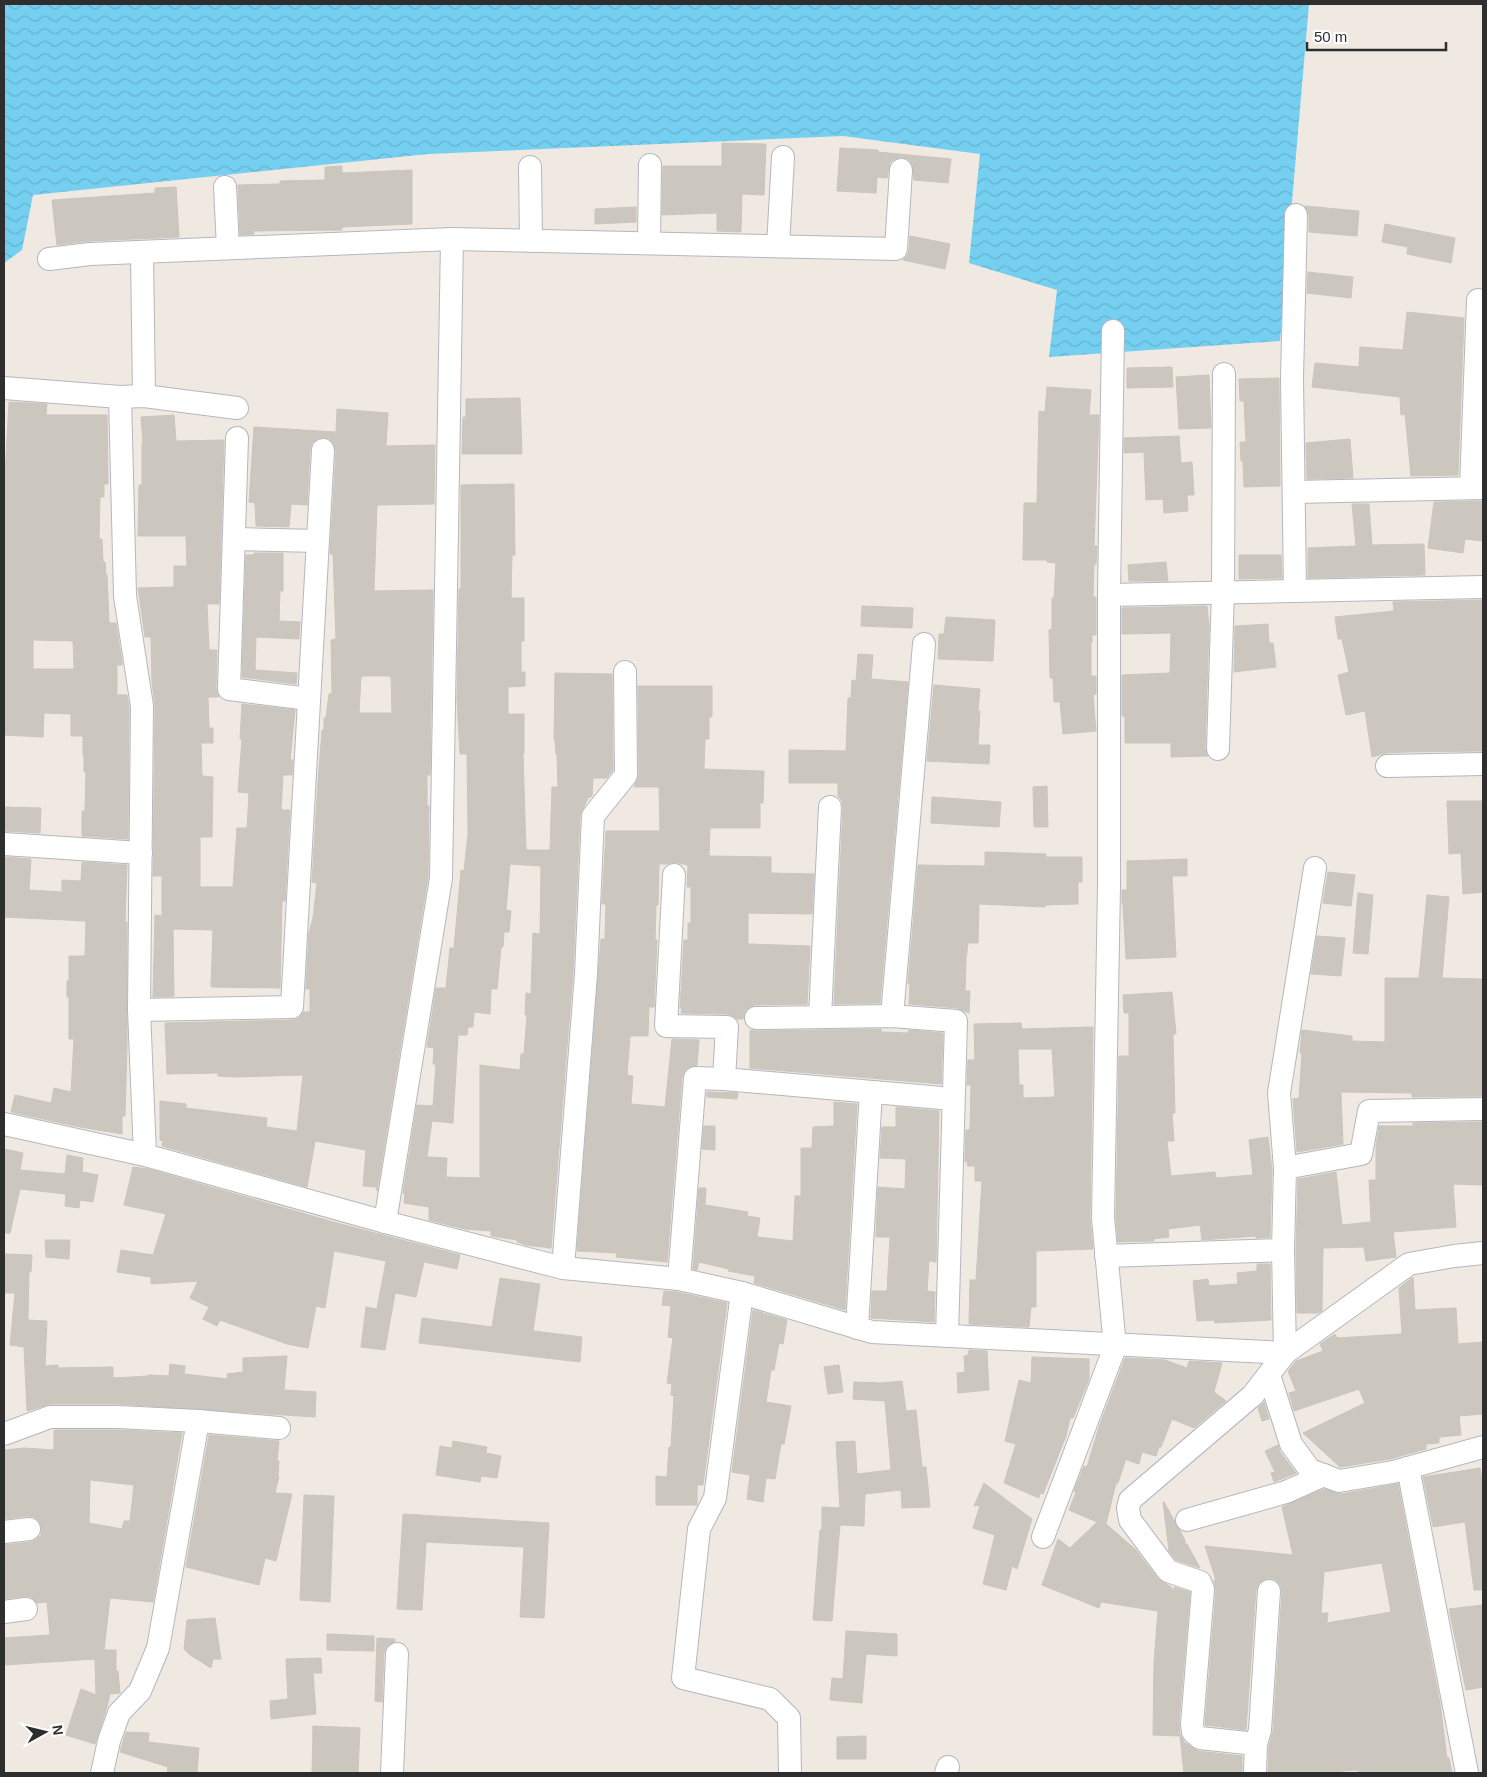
<svg xmlns="http://www.w3.org/2000/svg" width="1487" height="1777" viewBox="0 0 1487 1777" font-family="Helvetica,sans-serif">
<style>
.water{fill:url(#water-waves)}
.building{fill:#cbc7bf;stroke:#cbc5ba;fill-rule:evenodd}
.lines{fill:none;stroke-linecap:round;stroke-linejoin:round}
.minor-casing{stroke:#b4b7c1;stroke-width:24}
.minor{stroke:#fff;stroke-width:22}
</style>
<defs>
<pattern id="water-waves" width="16" height="10" patternUnits="userSpaceOnUse" patternTransform="scale(1.25)"><rect width="16" height="10" fill="#75cff0"/><path d="M0 5q4-4 8 0t8 0" fill="none" stroke="#66b2ce"/></pattern>
</defs>
<rect width="100%" height="100%" fill="#efe9e1"/>
<path class="water" d="M4,4H1309L1280,341L1049,357L1057,290L969,263L980,154L843,136L428,154L33,195L22,250L4,263Z"/>
<g class="building">
<path d="M722,143L766,144L764,195L742,194L741,232L717,231V213L662,215L663,166H722Z"/>
<path d="M840,148L878,150V152L951,159L948,183L914,180L912,164L908,159L901,157L895,159L890,162L887,178L877,177L876,193L837,191Z"/>
<path d="M342,166V173L412,170V224L342,227V230L253,231L254,234L240,235L238,185L280,184V181L325,180V167Z"/>
<path d="M176,187L179,237L89,241L57,245L52,200L155,193V188Z"/>
<path d="M1305,206L1359,211L1357,236L1309,232V215Z"/>
<path d="M636,207V222L595,224V209Z"/>
<path d="M1385,224L1455,238L1451,263L1407,254L1408,247L1382,242Z"/>
<path d="M910,236L950,244L945,269L903,260L907,256L909,250Z"/>
<path d="M1308,272L1353,277L1351,298L1307,293Z"/>
<path d="M1407,312L1464,318L1458,475L1411,476L1405,414L1401,415L1400,397L1312,387L1315,363L1359,367L1360,347L1403,350Z"/>
<path d="M1172,367L1173,387L1127,388V368Z"/>
<path d="M1209,375L1211,428L1179,429L1176,377Z"/>
<path d="M1279,378L1280,486L1244,487L1243,461H1241L1240,442H1246L1244,401H1240L1239,379Z"/>
<path d="M1047,387L1091,390L1089,415H1099L1094,546H1097L1096,564H1094L1093,597H1096V635H1092V642H1091V676H1096V694L1093,695L1096,731L1063,734L1060,702H1054L1053,678H1050L1049,630L1052,629V598H1054L1056,563L1047,562V560H1023L1024,503H1037L1039,411L1045,412Z"/>
<path d="M520,398L522,454H462L463,417H466V399Z"/>
<path d="M9,402L47,404L46,415H107L108,484H104V497H100L99,539H102L103,562H105L106,575H107L109,623H116L122,662V665H117V695H127L129,707L128,839L82,836V811H85L86,772H84V755H83V736H71V714L44,713L43,737L4,735V495ZM33,640L73,641L74,669H33Z"/>
<path d="M337,409L388,413L386,446L435,445L434,504L377,505L374,591L433,590L430,775H427V806H429L428,877L377,1191L376,1187L363,1186L366,1150L315,1141L307,1187L162,1146L163,1141L160,1140V1101L186,1104V1108L267,1118L266,1127L297,1131L303,1075L235,1077L218,1076V1073L167,1074L165,1023L292,1020L299,1018L304,1012H310V989H306L309,933L313,918L317,883L312,882L318,782L322,730H324V718H326L329,694H332L331,640L336,639L333,554H330L336,451L334,444L330,439L323,437L317,439L312,443L310,449L307,505L291,504L289,527L256,526L255,503L249,502L254,427L336,432ZM361,676H391L392,713H359Z"/>
<path d="M174,415L176,441L224,440L219,604H207L209,650H217L216,689L219,697H208L209,728H213V743H201L202,776L213,777L212,837H200V887H233L237,828H247L249,793L238,792L242,739H240L242,704L295,710L290,760H293L292,775H283L281,810H290L285,901H282L280,988L211,987L213,930L173,929L174,996L153,997L155,915L162,916V876H153L155,706L152,682L151,637H145L138,588L174,587V566H187L186,536H138L139,485H142V443H143L141,417Z"/>
<path d="M1179,436L1181,463L1192,462L1194,495H1187L1188,511L1164,513L1163,499L1146,500L1144,452L1124,453V438Z"/>
<path d="M1350,439L1353,478L1307,479L1306,443Z"/>
<path d="M514,484L515,555H512L511,598H524V641H521V672H525V686L508,687V714H524V753H523L526,850H550L552,787H558L557,754H556L555,740H554L555,673L612,674L613,770L607,778H593L592,796L588,798L580,815L573,973L551,1248L526,1245L517,1242V1240L491,1236V1231L465,1229L429,1220V1207L404,1203L405,1194L403,1193L417,1105L433,1106L436,1064H433L434,1048L427,1047L436,988H446L450,948H454L461,870L464,871L468,834L467,754H460L457,701L459,589H461V485ZM510,864L541,866L540,934L533,933L531,994L526,993L525,1015H527L524,1054H521L520,1070L480,1065V1178L446,1177L447,1158L427,1157L432,1121L453,1123L458,1035H467L468,1027H473L474,1012L490,1014L491,989H497L501,947H503L504,932H509L511,911L506,910Z"/>
<path d="M1483,501V541L1465,539L1463,553L1428,548L1434,502Z"/>
<path d="M1352,504H1369L1372,545L1424,544L1425,575L1308,578V548L1356,546Z"/>
<path d="M254,553H283V591H280L279,621L300,622L299,639L256,637L255,670L297,673L296,684L242,677L246,555H253Z"/>
<path d="M1239,555H1281L1282,578L1239,579Z"/>
<path d="M1166,562L1168,581H1129L1128,565Z"/>
<path d="M1483,600V751L1405,752L1386,753L1372,757L1365,711L1346,715L1338,675L1349,672L1342,639H1338L1335,617L1394,611L1393,602Z"/>
<path d="M862,606L913,608L912,628L861,626Z"/>
<path d="M1207,606L1209,626L1205,749L1208,756L1171,757V743H1125V716H1122V675L1170,673L1171,633L1122,634V608Z"/>
<path d="M946,617L995,620L993,661L938,659L939,634H944Z"/>
<path d="M1268,624L1269,643H1273L1276,667L1234,672L1235,626Z"/>
<path d="M858,654L873,655L871,679L908,682L880,1003L834,1004L843,807L842,801L838,796V783H789V750L846,751L848,698H851L852,680L856,681Z"/>
<path d="M934,685L980,689L978,711H980L978,745H990L989,764L927,761Z"/>
<path d="M638,686H712V717H709V739H705L704,769L764,771L763,803H760V828H710L709,856L771,857V873L814,874L812,914L748,913V944L810,946L807,1004L755,1005L750,1007L745,1011L743,1019H737L733,1016L727,1014L681,1013L682,1008H680L684,940H688V923H691V887H687L688,865L674,862L667,864H659L658,905H656L655,940H657L654,1007H649L648,1036H630L627,1075L633,1076L631,1104L665,1107L672,1039L699,1040L697,1065L689,1067L684,1071L682,1077L667,1262L616,1257L617,1253L577,1251L601,939H605L606,904H602L606,831H660L659,787H634L639,775Z"/>
<path d="M1047,786L1048,827H1034L1033,787Z"/>
<path d="M932,797L1001,802L999,827L931,823Z"/>
<path d="M1447,801H1483V892L1463,894L1461,853L1449,854Z"/>
<path d="M4,807L41,808L40,833L4,831Z"/>
<path d="M985,852L1046,854V857H1082V882H1078V904L1045,905V907L979,904L978,943H968L966,959L965,991H970L969,1013L957,1008L909,1004L910,984H908L918,865L985,866Z"/>
<path d="M4,857L31,859L29,890L62,892V880L81,881L82,862L127,865L125,922H127V1046L125,1116H122V1134L80,1127L11,1112L15,1095L51,1103L54,1088L71,1092L74,1039H69V997H67V981H69V956H85L86,921L4,917Z"/>
<path d="M1187,859V876H1172L1176,957L1126,959L1123,904H1122V890H1127V861Z"/>
<path d="M1328,872L1355,875L1351,906L1323,903Z"/>
<path d="M1358,893L1373,895L1368,954L1353,953Z"/>
<path d="M1427,895L1449,897L1442,978L1483,979V1096L1412,1097V1093L1341,1092L1343,1144L1297,1152L1293,1099L1299,1098L1302,1053H1300L1302,1030L1352,1036V1041L1385,1042V978H1419Z"/>
<path d="M1317,936L1345,938L1341,976L1311,974Z"/>
<path d="M1172,992L1176,1034H1173L1175,1113H1172L1174,1141H1167L1171,1176L1215,1172L1216,1178L1253,1175L1249,1140L1268,1137L1272,1170L1270,1237L1256,1238V1236L1202,1240L1200,1225L1168,1229L1169,1237L1153,1239L1154,1241L1118,1242L1116,1218L1119,1056H1129V1013H1124L1123,995Z"/>
<path d="M1021,1023L1022,1029L1093,1027L1090,1218L1093,1249L1036,1251V1307H1031L1029,1327L969,1324L970,1280H976L982,1181H975V1166H967L968,1162H965L966,1130H970L971,1085H967L968,1060H975L974,1024ZM1018,1049H1052L1055,1097L1023,1098V1085H1019Z"/>
<path d="M881,1029V1032L908,1033L909,1030L943,1033L941,1084L750,1068V1030L756,1031Z"/>
<path d="M707,1092L738,1093L737,1099L707,1097Z"/>
<path d="M834,1102L857,1104L845,1310L754,1283L755,1276L728,1271L729,1269L699,1262L697,1270L693,1269L699,1188H706L705,1205L748,1212L747,1216L760,1218L757,1237L793,1241L795,1196H801V1148H812L813,1127L834,1126Z"/>
<path d="M896,1107L939,1111L936,1262L929,1261L927,1291L935,1292L934,1322L871,1318L872,1291H887L890,1237H876L878,1187L905,1189L906,1159L880,1158L882,1127H896Z"/>
<path d="M1483,1122V1185L1453,1184L1456,1227L1393,1232L1396,1257L1366,1261L1364,1247L1323,1248L1322,1311L1318,1313H1297L1296,1250L1298,1179L1336,1172L1342,1225L1371,1222L1369,1180H1376V1146L1379,1126H1413V1123Z"/>
<path d="M704,1126H715V1150L702,1149Z"/>
<path d="M4,1149L23,1153L20,1170L65,1174L67,1155L83,1158L82,1172L98,1175L93,1202L80,1200L79,1208L65,1206L66,1194L20,1189L10,1233H4Z"/>
<path d="M133,1167L148,1169L337,1223L460,1255L457,1269L424,1262L416,1297L395,1293L385,1350L361,1347L366,1307L377,1309L386,1261L334,1251L325,1308L316,1306L308,1348L287,1344L220,1320L217,1326L203,1319L209,1307L190,1298L198,1281L151,1284V1277L117,1272L121,1250L153,1255L166,1214L124,1205Z"/>
<path d="M45,1240H70L69,1259L46,1257Z"/>
<path d="M4,1254L32,1255L31,1272H29L28,1320L47,1321L45,1366L58,1365V1368L113,1367V1378L148,1376V1375L169,1376L170,1364L185,1366L184,1374L228,1379L227,1374L243,1372V1358L287,1356L284,1390L316,1392L315,1417L118,1404H50L27,1411L24,1347L10,1345L15,1293H4Z"/>
<path d="M1257,1264H1270L1271,1320L1215,1323L1214,1320L1197,1321L1193,1281L1208,1279L1209,1286L1238,1284L1237,1273L1257,1271Z"/>
<path d="M1413,1277L1415,1310L1456,1308L1458,1344L1483,1342V1414L1459,1416L1461,1435L1439,1437V1443L1426,1444V1449L1390,1459L1340,1467L1303,1433L1365,1403L1359,1389L1294,1411L1289,1393L1296,1391L1288,1371L1296,1361L1323,1351L1320,1344L1335,1334L1337,1338L1402,1334L1399,1288Z"/>
<path d="M500,1278L540,1284L533,1331L582,1337L580,1362L419,1343L422,1318L492,1327Z"/>
<path d="M664,1291L677,1292L727,1303L703,1485H697V1505H656V1476L667,1477L669,1447H671L674,1396L671,1395L672,1384L667,1383L673,1338L668,1337L671,1306L662,1305Z"/>
<path d="M753,1310L787,1320L783,1344L779,1343L774,1370H771L766,1402L791,1406L784,1444H781L775,1479L766,1478L763,1502L747,1499L750,1475L732,1472Z"/>
<path d="M969,1350L987,1351L989,1390L958,1393L957,1373L965,1372L964,1356L968,1355Z"/>
<path d="M1032,1357L1089,1359V1379L1073,1418H1070L1066,1436L1043,1494L1040,1493L1039,1498L1004,1483L1016,1444L1005,1441L1019,1380L1031,1383Z"/>
<path d="M1125,1358L1165,1360L1187,1368L1189,1361L1222,1363L1214,1392L1226,1401L1194,1428L1172,1419L1161,1447H1159L1156,1456L1142,1452L1139,1464L1127,1460L1126,1458L1118,1483H1116L1106,1524L1135,1549L1158,1579L1170,1586L1175,1592L1174,1587L1190,1592L1179,1723L1180,1734L1184,1742L1198,1751L1242,1756V1773H1184L1180,1736L1153,1735L1154,1662L1158,1611L1101,1602L1099,1608L1042,1585L1058,1539L1070,1548L1097,1522L1069,1510L1076,1492L1074,1491L1084,1466L1087,1467L1099,1427Z"/>
<path d="M839,1365L843,1392L828,1394L824,1367Z"/>
<path d="M902,1381L906,1411L916,1410L922,1467H926L930,1507L902,1508L901,1490L865,1494L864,1526L840,1525L832,1621L813,1620L820,1530H822V1507L840,1508L836,1442L855,1441L857,1474L891,1470L885,1401L853,1399L854,1382L882,1383Z"/>
<path d="M1264,1402L1269,1419L1262,1421L1258,1408Z"/>
<path d="M54,1430H118L182,1433L153,1602L110,1598L104,1650H116V1671H118L120,1693L110,1694L107,1707L95,1744L66,1735L81,1689L96,1695L95,1659L4,1665V1638L50,1635L47,1602L37,1603L31,1597L25,1596L4,1599V1566H6L4,1545L31,1542L36,1540L41,1535L42,1528L39,1521L34,1517L27,1516L4,1519V1450L24,1448L54,1450ZM90,1480L134,1485L130,1521H124L122,1529L89,1523Z"/>
<path d="M209,1435L279,1441L277,1461H279L278,1476H279L275,1493L292,1494L276,1561L265,1558L259,1585L186,1567Z"/>
<path d="M453,1441L487,1447L486,1453L501,1456L497,1478L481,1476L480,1482L436,1475L440,1446L452,1448Z"/>
<path d="M1278,1445L1280,1452L1296,1473L1274,1482L1271,1473L1275,1472L1265,1451Z"/>
<path d="M1480,1468L1483,1487V1590H1474L1465,1522L1433,1527L1423,1477Z"/>
<path d="M984,1483L1032,1519L1017,1569L1012,1566L1006,1590L983,1584L995,1535L973,1528L980,1505L974,1506Z"/>
<path d="M1398,1484L1440,1703L1447,1758H1449L1452,1773H1358V1770L1317,1773H1268L1269,1746L1273,1731L1282,1592L1281,1586L1276,1580L1269,1578L1263,1580L1258,1584L1256,1590L1246,1730L1205,1725L1216,1590L1214,1580H1216L1205,1546L1293,1555L1282,1507L1324,1489L1341,1494ZM1382,1563L1391,1612L1327,1623L1328,1613H1321L1324,1572Z"/>
<path d="M304,1495L334,1496L330,1602L300,1600Z"/>
<path d="M1163,1502H1164L1185,1540V1544H1187L1200,1568L1176,1560L1169,1551Z"/>
<path d="M403,1514L549,1523L544,1618L520,1617L524,1547L426,1542L422,1610L397,1609Z"/>
<path d="M1483,1605V1687L1466,1690L1449,1609Z"/>
<path d="M215,1618L221,1659H213L211,1668L190,1655L184,1649L187,1620Z"/>
<path d="M846,1631L897,1634V1656L866,1654L862,1703L830,1700L832,1678L843,1679Z"/>
<path d="M327,1634L374,1636V1651L327,1650Z"/>
<path d="M377,1638L395,1639V1641L386,1647L384,1653L382,1702L375,1701Z"/>
<path d="M321,1658L322,1673H313L316,1714L271,1719L270,1701L288,1699L286,1659Z"/>
<path d="M313,1726L360,1728L358,1773H312Z"/>
<path d="M126,1732L149,1733L148,1742L199,1748L197,1773H167L168,1767L120,1752Z"/>
<path d="M866,1736V1759H837V1737Z"/>
</g>
<g class="lines">
<defs>
<g id="minor">
<path d="M530,167L531,241"/>
<path d="M225,187L228,248"/>
<path d="M649,243L650,165"/>
<path d="M778,246L783,157"/>
<path d="M142,252L144,396"/>
<path d="M49,259L90,254L452,239L896,249L901,170"/>
<path d="M4,388L120,397L144,396L237,408"/>
<path d="M120,397L125,596L142,706L139,1010L145,1155"/>
<path d="M237,438L229,689L309,699"/>
<path d="M1471,488L1478,300"/>
<path d="M1294,492L1483,488"/>
<path d="M234,539L318,541"/>
<path d="M1295,591L1292,378L1296,215"/>
<path d="M1109,595L1483,587"/>
<path d="M1218,749L1223,591L1224,374"/>
<path d="M1387,766L1483,764"/>
<path d="M4,844L141,853"/>
<path d="M674,875L666,1026L727,1027L724,1079"/>
<path d="M139,1010L292,1007L323,450"/>
<path d="M892,1016L924,644"/>
<path d="M820,1017L830,807"/>
<path d="M756,1018L892,1016L956,1021L947,1336"/>
<path d="M4,1124L145,1155L385,1222L563,1268L679,1279L742,1293L872,1332L1285,1353"/>
<path d="M1285,1168L1361,1154L1369,1111L1483,1109"/>
<path d="M385,1222L441,878L452,239"/>
<path d="M1106,1256L1283,1250"/>
<path d="M563,1268L586,974L593,816L626,775L625,672"/>
<path d="M679,1279L695,1078L724,1079L953,1099"/>
<path d="M742,1293L715,1498L699,1529L683,1678L770,1699L789,1718L790,1773"/>
<path d="M857,1328L871,1092"/>
<path d="M1285,1353L1283,1250L1285,1168L1279,1093L1315,868"/>
<path d="M1269,1375L1291,1444L1310,1470L1339,1481L1393,1472L1483,1447"/>
<path d="M4,1434L50,1417H118L198,1421L279,1428"/>
<path d="M1408,1468L1467,1773"/>
<path d="M1187,1520L1286,1492L1324,1475"/>
<path d="M4,1532L29,1529"/>
<path d="M1043,1537L1115,1347L1103,1218L1109,886V595L1113,331"/>
<path d="M4,1612L26,1609"/>
<path d="M1256,1744L1200,1738L1193,1732L1192,1724L1203,1589L1200,1582L1168,1571L1130,1520L1128,1508L1130,1500L1253,1395L1285,1353L1409,1264L1454,1256L1483,1253"/>
<path d="M102,1773L109,1741L119,1713L140,1691L158,1648L198,1421"/>
<path d="M392,1773L397,1654"/>
<path d="M946,1773L948,1767"/>
<path d="M1255,1773L1256,1744L1260,1730L1269,1591"/>
</g>
</defs>
<use href="#minor" class="minor-casing"/>
<use href="#minor" class="minor"/>
</g>
<rect width="1487" height="1777" fill="none" stroke="#2e2e2e" stroke-width="10"/>
<g transform="translate(45 1732) rotate(82)" stroke="#ffffff" stroke-width="4" paint-order="stroke">
<path d="M0-4L9 19L0 12L-9 19Z" fill="#2e2e2e"/>
<text y="-8" font-size="14" font-weight="bold" text-anchor="middle" fill="#2e2e2e">N</text>
</g>
<path d="M1307 42v8h139v-8" fill="none" stroke="#2e2e2e" stroke-width="2.5"/>
<text x="1314" y="42" font-size="15" fill="#2e2e2e" stroke="#ffffff" stroke-width="4" paint-order="stroke">50 m</text>
</svg>
